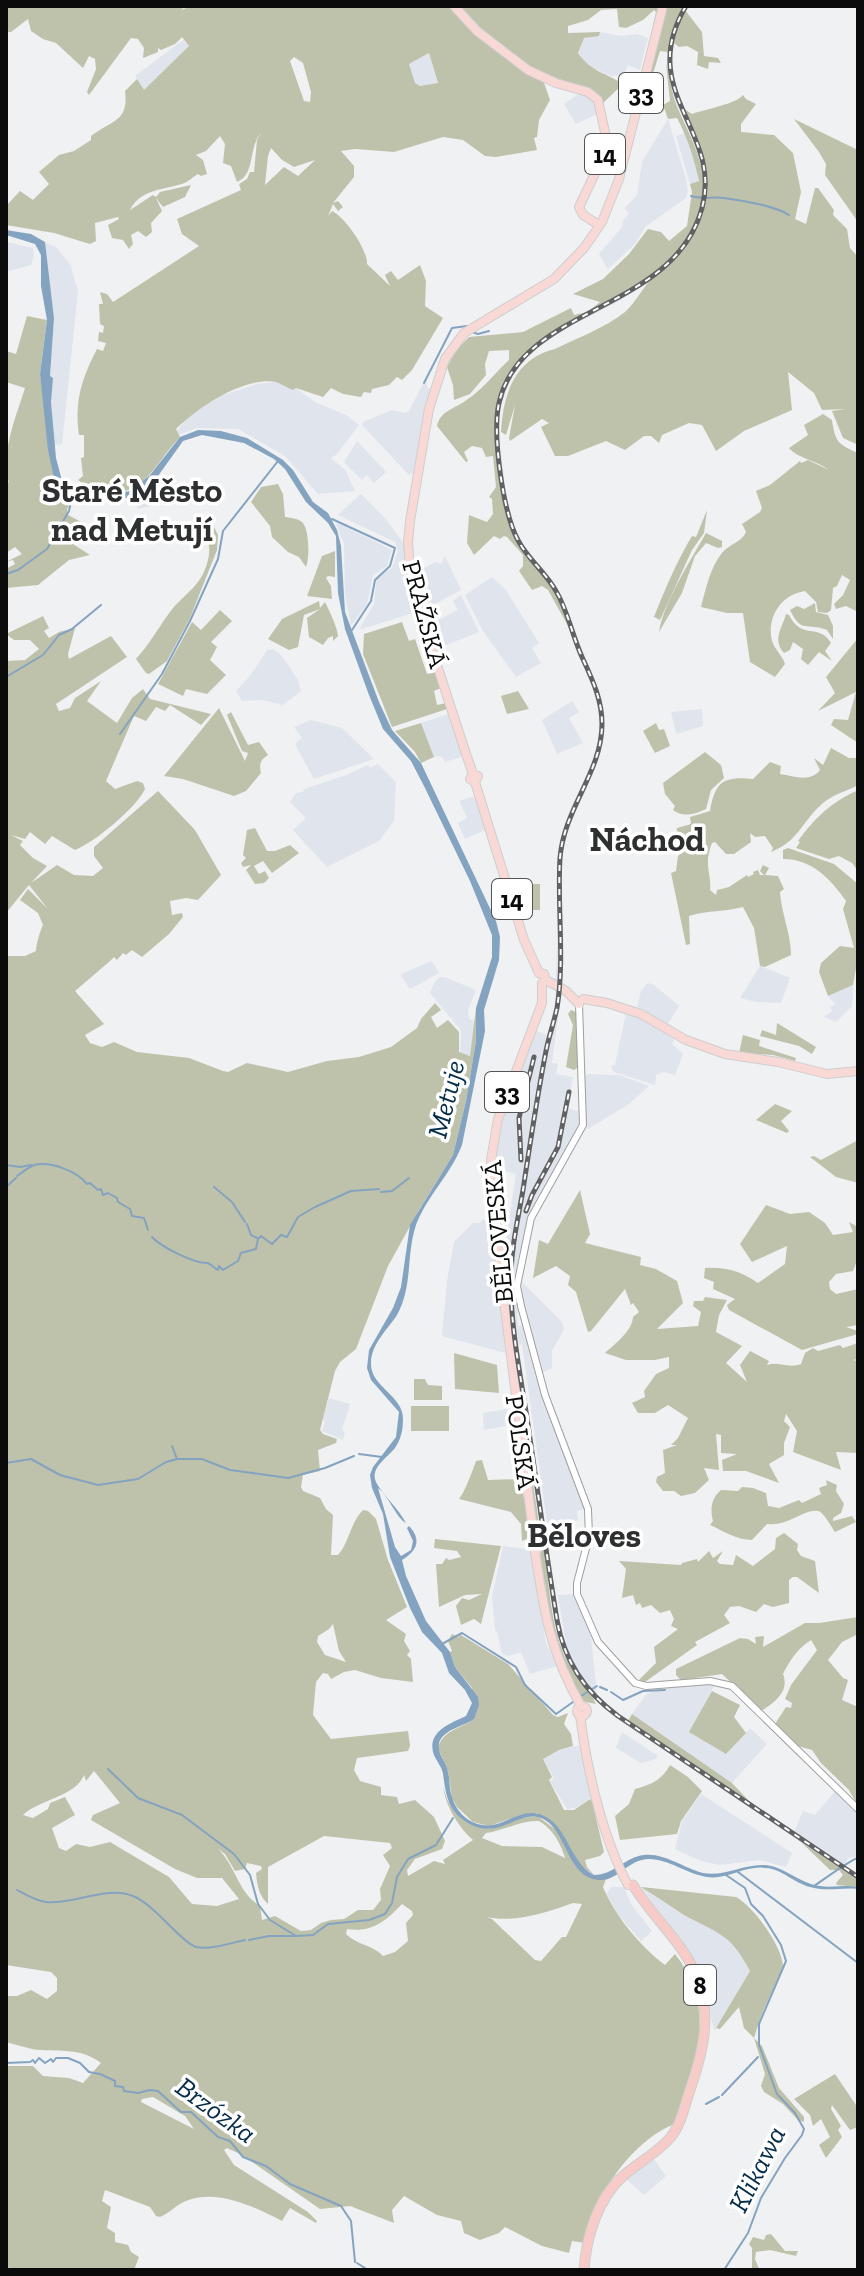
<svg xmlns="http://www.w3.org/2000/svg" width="864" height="2276" viewBox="0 0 864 2276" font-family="'Zilla Slab',serif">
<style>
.built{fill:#e0e4ec}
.green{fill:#bfc2aa;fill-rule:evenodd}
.water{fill:#84a3c0}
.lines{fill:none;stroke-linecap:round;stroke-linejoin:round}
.stream{stroke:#84a3c0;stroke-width:2}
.secondary-casing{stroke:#9e9fa0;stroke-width:8}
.primary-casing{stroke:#cecece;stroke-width:10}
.trunk-casing{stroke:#cecece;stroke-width:11}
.secondary{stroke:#fff;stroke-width:6}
.primary{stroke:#f9d9d6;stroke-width:8}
.trunk{stroke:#f7ccc8;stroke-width:9}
.rail-casing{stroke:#606162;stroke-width:5}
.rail{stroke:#fff;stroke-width:2;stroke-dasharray:6;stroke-linecap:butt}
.labels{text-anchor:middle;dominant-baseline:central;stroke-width:7;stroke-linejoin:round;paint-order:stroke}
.shield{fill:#fff;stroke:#545455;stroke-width:2}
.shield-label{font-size:24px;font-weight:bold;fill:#0b0b0c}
.street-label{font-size:26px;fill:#0b0b0c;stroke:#fff}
.water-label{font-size:28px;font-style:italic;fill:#062e4b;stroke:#fff}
.district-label{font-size:34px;font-weight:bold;fill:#2e2f30;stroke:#fff}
</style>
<rect width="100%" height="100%" fill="#f0f1f3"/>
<g class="built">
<path d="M684,6H688L675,35L671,66L675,92L697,138L705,163L706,198L699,223L685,247L656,275L619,301L550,337L528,354L509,380L499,414L498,432L506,494L515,528L524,546L561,596L598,689L604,716L600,754L571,816L562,857L559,1009L552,1063L558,1064L556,1074L573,1077L567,1108L581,1112V1118L574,1138L529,1216L515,1283L520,1312L517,1313L518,1326L523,1325L528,1343L532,1342L520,1293L523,1283L562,1322L564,1329L552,1351V1368L538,1375L586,1509L577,1511L578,1520L574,1521V1525L548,1529L522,1344L518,1345L560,1629L567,1650L558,1595L573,1594L590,1628L597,1694L595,1695L619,1715L794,1832L803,1811L815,1815L837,1789L858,1813V1857H850L843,1865L858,1875V1880L609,1712L586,1691L566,1658L555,1620L507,1311L506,1240L516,1174L500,1170L499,1162L493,1159L499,1120L535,1030L547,1035L555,1008L560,844L569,812L595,757L600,725L596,694L560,603L548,582L521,548L511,529L504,503L496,442V406L505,379L530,347L641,282L670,257L692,229L702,200V169L696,146L672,93L667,66L671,34Z"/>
<path d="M600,32L621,36L637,34L648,38L640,70L628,65L622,78L614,75L613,77L585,64L578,53L584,38L599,36Z"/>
<path d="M183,40L189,46L144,91L135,76Z"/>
<path d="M429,53L438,84L420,86L415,83L409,64Z"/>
<path d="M581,92L593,99L599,113L576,124L564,104Z"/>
<path d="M668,119L685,176L688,190L686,198L645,227L636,243L608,269L599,254L622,227L623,220L629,214L625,208L637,195L642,162Z"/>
<path d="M685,133L693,153L699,182L690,184L676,136Z"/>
<path d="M6,242L33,248L34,256L31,265L6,272Z"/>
<path d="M45,242L56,247L70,264L78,291L62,444L54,445L51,402L53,378L50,377L54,318Z"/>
<path d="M425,380L428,388L433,389L422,424L413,473L409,475L362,425L363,422L392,410L404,413L409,411Z"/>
<path d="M277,382L296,388L315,402L346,415L359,425L337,454L331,458L346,471L355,491L318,494L285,456L238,429L197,428L178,435L176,432L192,413L223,395L257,384Z"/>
<path d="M357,441L386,472L374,483L367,475L362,480L344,462Z"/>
<path d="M155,481L164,503L138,509L134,496Z"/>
<path d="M361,494L385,518L404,544L406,568L416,612L359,630L374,604L376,581L380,575L392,568L398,551L395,542L338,515Z"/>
<path d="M338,523L392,550L387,566L373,575L367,604L351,626L345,593L344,544L336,524Z"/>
<path d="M445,556L461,590L424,610L412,574L436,562L441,564Z"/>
<path d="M492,577L506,590L539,643L532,648L541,663L516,677L483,631L465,595Z"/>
<path d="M461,595L479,632L436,649L428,629L438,626L436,621L458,610L453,601Z"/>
<path d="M272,649L279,653L287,663L298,680L301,691L283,705L262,700L242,701L236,691L250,676L267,650Z"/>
<path d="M572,701L579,712L569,718L583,743L557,754L542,720Z"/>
<path d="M702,709L703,726L676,734L671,712Z"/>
<path d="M451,713L464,756L445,762L441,756L434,757L421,723Z"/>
<path d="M311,720L342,728L374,759L314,779L295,744L302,738L294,727Z"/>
<path d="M378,764L396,782L394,821L379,841L327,867L293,830L306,818L290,802L296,793L303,792L304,789L346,775L368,765L370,768Z"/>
<path d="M476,796L487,829L465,839L458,823L467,818L459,801Z"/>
<path d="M432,961L439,973L410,989L401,976L403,973Z"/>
<path d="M760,966L790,978L781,1003L756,1002L740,998Z"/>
<path d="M440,977L447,978L476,990L468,1010L469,1019L475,1021L474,1057L460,1053L461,1030L430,993L434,983Z"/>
<path d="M648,983L654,985L679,1006L668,1024L637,1007L641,991Z"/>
<path d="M853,985L852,1006L836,1022L824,1017L832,1011L830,1007L835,1004L828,996Z"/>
<path d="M630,1011L669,1032L668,1035L674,1040L672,1044L683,1054L675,1075L664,1072L656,1075L655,1085L614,1072L612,1069V1065H615L626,1013Z"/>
<path d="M588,1074L619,1075L649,1086L629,1104L588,1129L585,1113L584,1076Z"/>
<path d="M483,1219L494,1228L505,1353L442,1336L447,1281L454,1242L473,1223H480Z"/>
<path d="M329,1398L350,1404L342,1430L345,1432L343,1440L322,1431L325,1421L322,1420Z"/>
<path d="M507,1409L510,1425L484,1430L483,1413Z"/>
<path d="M503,1546L527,1549L533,1555L546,1643L557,1666L530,1674L521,1652L509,1656L502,1654L497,1631H495L492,1597Z"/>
<path d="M715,1684L690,1732L726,1754L750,1728L767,1744L732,1783L632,1714L646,1695L657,1689Z"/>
<path d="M622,1732L658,1756L656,1759L641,1763L616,1748Z"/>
<path d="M581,1745L592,1797L575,1808L567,1809L550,1781L554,1778L543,1759L559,1750Z"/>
<path d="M701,1794L792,1853L786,1867L759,1860L720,1865L701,1861L675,1849L682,1821Z"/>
<path d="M611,1887H624L631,1904L652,1931L641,1941L619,1916L606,1894Z"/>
<path d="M641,1887L685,1915L722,1933L739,1950L750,1971L714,2031L704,1982L694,1959Z"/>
<path d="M653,2158L666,2176L644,2195L626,2179Z"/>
</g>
<g class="green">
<path d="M6,6H186L181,10L192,6H452L543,80L550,100L539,120L537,137L534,138L537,150L496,157L485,156L463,140L443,137L394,152L355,149L341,151L354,166V177L333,203L338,201L343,207L338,211L333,204L328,216L332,211C345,217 368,250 367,264L390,286L385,275L391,271L398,280L420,265L426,281L425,306L443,318L412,370L402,380L397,377L389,385L372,389L371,393L364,392L361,397L343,394L331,388L323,397L296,388L293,390C288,388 281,384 276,382C244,376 197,408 176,429L180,437C150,469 150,490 101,497L78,480L83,476L81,458L84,457V435H79C74,401 82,378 97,349L103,351L106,343L98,341L99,332L103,333L104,326L100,324L99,304H103L100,292L107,294L113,302L199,246L182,234L177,219L241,190L239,184L247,179L250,172H254L257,140L261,133C248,147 256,174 237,182L231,166L223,163L225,144L220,136L206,151L196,155L203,160L207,174L201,176L198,174C191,178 190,181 182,184C161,190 140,190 130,210L153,195L156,197L160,192L191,185L185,197L163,207L156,198L162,211L151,223L152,232L146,237L138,231L131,235L133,244L129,249L123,240L112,238L108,225L119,219L118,217L95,223L96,241L90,244L54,233L6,225V206L20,191L33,200L49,184L39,172L59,155L74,151L91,140V136C112,120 129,122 125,91L137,79L144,90L189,46L182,37L175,44L161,50L158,48V52L143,58L144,48L138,39L131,38L89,95L87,92L96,69L95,59L89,56L83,68L56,43L43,39L31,31L28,19L11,32H6ZM429,53L438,83L420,86L415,83L409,64ZM294,57L303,63L311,92L310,102L304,101L290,61ZM271,148L282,160L294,167L315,160L298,176L284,167L265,185L268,156Z"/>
<path d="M457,6L472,8L661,6L643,71L656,12L654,10L643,20L626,28L619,27L617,9L601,10L588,20L568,26V33L600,32L599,36L584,38L578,53C590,71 606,73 623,84L603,103L540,74L478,29Z"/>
<path d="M666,6H684L674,26L668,52L660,51L651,80L646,85Z"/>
<path d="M685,10L702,32L704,56L718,58L721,63L709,62L708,69L697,65L698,52L687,46L679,47L674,43L677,27Z"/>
<path d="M666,63C670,76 671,91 676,104C687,131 702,153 703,183C706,314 494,297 495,426C495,456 503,518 518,544C527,558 539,569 548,582C558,595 563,610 568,626L548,590L542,586L532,590L519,571L523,566V555L507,537L504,536L500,539L494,536L474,555L467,543L469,515L487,522L493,514L492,499L489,497L496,487L493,456L486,457L482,448L472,446L464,452L468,461L466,462L437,426C440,411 454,409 465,401C482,390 494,374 509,360V350L489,351L485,364L486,375L470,394L454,400L453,385L447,367L456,350L469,337L523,332L571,308L574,315L587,312L600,302L573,294L603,279L629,254L648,229L661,232L669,241L687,226L692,192L690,184L699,181C694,158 688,139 677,118L668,119L663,105L670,101Z"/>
<path d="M743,95L746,99L756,104L741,124V132L774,135L793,153L801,192L795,219L806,224L815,188H818L834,210L833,215L847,229L850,248L858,257V445L843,438L832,411L845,409L822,410L814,393L788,372L792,410L744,431L716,451L702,425L689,423L662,435L659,443L651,436H644L625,450L606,441L568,456H555L541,427L549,423L542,419L510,441L509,438L515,405L506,435L501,432C503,395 514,359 555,349C577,338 605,328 625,312C637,301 644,285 656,274C718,217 719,180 681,107L692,114C706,109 736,104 743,95Z"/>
<path d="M794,119L858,150V222L825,175L826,164L819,152Z"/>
<path d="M27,316L47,320L40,374L54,478L64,497L71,503L67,509L68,515L89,526L68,535L73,544L90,555L69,560L38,585L6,588V569L15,564L13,560L6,562L22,554L15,547L6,553V480L9,483C0,453 16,417 25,388L6,382V351L16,354Z"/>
<path d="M823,414L832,420C835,442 838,444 858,453V612L846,606L836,609L834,604L843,595L850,580L842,575L837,586L833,588L831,610L827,613L818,612L816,602L805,591C782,594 766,617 772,641C775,650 782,655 785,664L775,677L750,662L743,613H727L701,607C706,588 710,568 722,553C729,544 741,543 746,532L742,524L760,512L762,508L756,491L770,485L800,461L801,463L808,460L829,470C818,461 797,458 789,448L808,435L804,425Z"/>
<path d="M278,484L283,494L285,517C291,518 298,518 303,523C309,531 310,558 306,567L299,557L288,552L272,537L270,526L251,502L261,487Z"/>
<path d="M707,510L704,533L692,550L660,620L654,617C665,589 677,561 692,536L696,537Z"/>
<path d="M214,527L218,535L217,550L190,618L167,661L149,674L146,673L136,659C149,645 158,628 170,612C185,592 204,586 209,555C210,547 207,539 208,530Z"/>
<path d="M706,533L722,541V547L718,548L706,543L695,556L682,593L659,632C664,601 691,560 706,533Z"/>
<path d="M335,551V577L328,576L326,578L331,586L332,599L307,596L322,556Z"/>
<path d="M319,601L320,608L325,602C330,612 337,627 338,636L333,641V636L328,638L323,645L309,637L307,618L320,609L304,615L298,647L289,650L268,639L282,619Z"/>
<path d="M815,603L816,612L828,615L833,626V639L827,630C807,622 802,635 790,610L797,606L804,609Z"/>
<path d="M220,610L232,621L211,642L217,647L210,660L226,675L207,694L186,689L183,696L158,684L192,622L201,630Z"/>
<path d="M786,614L789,615C802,641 818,622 831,643L825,651L832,661L819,652L808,665L801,659L803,649L793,642L790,650L784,653C772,639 782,629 786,614Z"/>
<path d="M43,616L49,628L44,631L49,638L59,632L75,628L68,654L69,659L111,636L127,657L56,704L59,711L70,708L75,698L101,681L87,701L117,723L132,698L143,689L150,699L211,714L201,725L170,705L165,711L156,707L146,721L134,716L106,781L115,789L137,781L143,783L145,789C137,807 94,843 75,850L52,836L45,844L30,832L25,839L11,835L23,841L20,845L33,858L47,866L31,883L57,865L74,875L93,876L103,868L94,856V847L158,791L195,830L221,875L198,900L186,898L170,901L172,915L182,913L183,917L169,934L142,957L132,950L126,955L123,953L117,960L114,957L109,962L75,991L104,1024L85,1035L90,1043L102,1047L114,1042L137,1052L189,1058L223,1071L228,1072L247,1063L288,1072L327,1061L359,1057L391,1047L417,1028L421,1019L435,1003L441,1010L431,1017L437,1028L448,1020L459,1032V1052L470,1056L476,1008V1041L466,1101L453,1155L419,1210L388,1266L356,1349L340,1362L335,1371L320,1430L323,1434L337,1439L336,1443L318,1450L320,1471L303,1475L301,1487L303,1491L320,1498L326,1509L333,1515L331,1555H338C350,1541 350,1523 363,1510L368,1511L376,1519L388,1560L407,1607L386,1620L406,1634L404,1641L410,1651L407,1655L411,1659L413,1682L381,1678L355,1670L344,1672L331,1679L328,1674L323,1673L316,1682L313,1715L331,1739L408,1731L410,1746L408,1751L357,1758L354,1770L360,1781L381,1787V1795L397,1797L399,1804L415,1800L434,1817L445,1841L442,1849L415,1859L407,1870L408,1876L434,1861L445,1864L443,1860L473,1840C459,1828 445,1805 443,1786C446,1799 451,1810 462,1818C496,1844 506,1814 539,1817L556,1830L586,1875L606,1879L603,1887C615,1916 640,1946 665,1965L675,1954C719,2010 694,2064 675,2124C645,2135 617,2167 603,2195C595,2209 591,2227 585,2243L572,2241L569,2253L542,2246L505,2227L499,2233L480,2240L464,2233L461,2221L437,2215L404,2196L392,2210L394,2223L350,2206L320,2209L242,2155L227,2148L224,2150L234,2165L308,2212L317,2221L316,2223L290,2208L282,2221C255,2207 217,2188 186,2201C177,2204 170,2213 160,2217L156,2216L150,2207L105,2190L102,2201L111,2207L107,2228L115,2233V2242L128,2245L131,2252L139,2257L134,2270H9L6,2259V2066H33L43,2076L69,2078L83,2083L101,2063C79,2046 57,2053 32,2049C23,2047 14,2044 6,2042V1996H17L31,1990L47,1999L57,1991V1978L51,1972L6,1965V956H25L36,951C36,945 40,931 43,925L38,913L20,900L28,889L48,909L29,885L6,913V661L25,660L39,649L30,640H14L6,634ZM333,1624L339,1651L346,1662L325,1655L317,1642L318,1636L329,1629ZM94,1771L120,1803L93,1815L91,1820L175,1869L197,1878H222L239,1899L217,1906L192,1904L169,1877L110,1842L90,1847L76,1844L66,1851L59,1848L52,1828L75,1815L65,1797L50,1803L48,1809L33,1818L23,1815C40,1799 75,1797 84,1775L86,1781ZM539,1821C553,1829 561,1844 565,1858L542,1847L502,1846L482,1838L486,1833C504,1831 520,1820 539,1821ZM324,1836L390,1843L392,1848L383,1855L390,1866L380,1889L381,1900L373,1910H358L344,1919L331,1920L321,1923L311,1930L301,1931L275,1916L262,1920L260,1906C238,1893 236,1866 218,1849L225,1854L235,1871L245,1869L247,1863L261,1866L262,1869L256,1873C257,1885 259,1896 268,1904V1867ZM573,1903L582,1904L566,1937H562L541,1961L535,1960L492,1919L486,1917C514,1923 546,1913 573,1903ZM402,1904L412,1911L413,1915L406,1923L408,1941L395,1952L383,1956C373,1945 357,1945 346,1934L347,1929C372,1933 386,1921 402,1904ZM153,2097L185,2116L194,2129L141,2102L142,2099Z"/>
<path d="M402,622L409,641L415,639L427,674L435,672L441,688L434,691L437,705L446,703L447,709L392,727L363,654L364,634Z"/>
<path d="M858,638V743L831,725L834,719L848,720L856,692L818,711L835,693L826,677Z"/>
<path d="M518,691L529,709L507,714L501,696Z"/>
<path d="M219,708L245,761L248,753L242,751L227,715L231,712L248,745L259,742L268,755C260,760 259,764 261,773L246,791L234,796L183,779L164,776Z"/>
<path d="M421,723L434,757L421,763L415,752L395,731Z"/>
<path d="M656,723L659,730L664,729L670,746L655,753L643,731Z"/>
<path d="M831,748L849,758H858V785C847,791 832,795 823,803C802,821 799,841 771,852L773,848L765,836L755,837L750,833L751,842L734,854H726L715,842L712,843C703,867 712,873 710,890L716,895L717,890L729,887L747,875L748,877L754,874L753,872L758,870L760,875H764L760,871L763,865L769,868L765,875L778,876L784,889L780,892C781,913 791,933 791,955L765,967L760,966L754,928L743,907C724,912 709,910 689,916L690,944L686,945L671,873L676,871L678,856L683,851L682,843L676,840L677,828L691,824L690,817L710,811C715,782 723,776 753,779L770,762L781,766L780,774C794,776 810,783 820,770L814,758L823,765Z"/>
<path d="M705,752L721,765L724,778L711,790L706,809C696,814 683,818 673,810L675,806L665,794L663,783Z"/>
<path d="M858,790V871L852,863L839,856L829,859L796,848L800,842L798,841C815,818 830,803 858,790Z"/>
<path d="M255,828L267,851H275L290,845L299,853L272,873L263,861L254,866L259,874L265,871L269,878L264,883L255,884L246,870L251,865L243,867L241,863L246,858L243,855L247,830Z"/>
<path d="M788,848L834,864L858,884V957L853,985L828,996L819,972L821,963L840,946L854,948L843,909L846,901C829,877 811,859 783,859V850Z"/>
<path d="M516,884H540V910H518Z"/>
<path d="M571,1010L576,1012L580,1066L574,1070L566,1067L573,1025L568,1014Z"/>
<path d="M777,1023L816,1047L812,1054L799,1046L760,1036L762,1030L776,1035Z"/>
<path d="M743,1035L760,1040L759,1046L796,1058L795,1061L773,1055L739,1053Z"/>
<path d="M775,1104L792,1111L781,1121L789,1131L787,1133L756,1120Z"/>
<path d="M858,1140V1183L836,1177L810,1157L814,1156L821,1160Z"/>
<path d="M580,1190L590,1234L585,1243L641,1257L640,1265L656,1269L677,1281L683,1303L657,1329L698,1326L701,1312L693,1306L694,1301H703L705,1297L727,1300L719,1315L716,1332L742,1346L726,1363L747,1382L740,1365L750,1351L769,1361L767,1365C778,1361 789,1369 801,1364L805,1353L813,1348L818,1351L840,1345L843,1348L858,1343V1359L853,1360L858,1361V1453L836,1452L841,1470L793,1452L797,1431L786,1414L784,1421L790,1427L784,1443V1455L769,1464L779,1483L746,1471H723L722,1460L737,1454L721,1453V1435L716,1434L719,1470L704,1468L709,1480L695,1493L681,1496L674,1491H663L656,1482L657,1477L665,1473L663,1450L677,1445H671L678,1438L688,1418L668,1405L655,1413H638L632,1403L645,1397L644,1391L656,1374L669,1368V1357L655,1360H626L605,1353C616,1343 632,1331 633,1317L639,1312L633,1303L631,1305L625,1289L591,1331L588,1332L576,1292L568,1285L570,1276L556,1266L533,1278L539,1240L548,1244Z"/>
<path d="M766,1205L790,1214L809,1212L825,1223L833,1235L853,1232L849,1222L858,1227V1258L853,1271L836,1274L829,1282L830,1289L836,1294L858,1289V1325L846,1327L858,1331V1334L802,1350L729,1310L727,1305L735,1299L713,1289L714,1282L704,1278L705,1268C726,1267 741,1271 758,1283L785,1264L787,1246L752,1262L740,1244Z"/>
<path d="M507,1311L540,1530L537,1529Z"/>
<path d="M454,1353L497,1365L499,1393L455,1389Z"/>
<path d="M414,1379H425L428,1385L442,1386V1400H414Z"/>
<rect x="411" y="1406" width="38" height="25"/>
<path d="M482,1460L488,1480L520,1479C523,1494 531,1527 527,1539L522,1541L521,1524L511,1512L459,1499C465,1491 471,1475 476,1461Z"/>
<path d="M826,1480L837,1485L836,1491L844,1504L841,1513L833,1518V1521L852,1516L856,1522L835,1532C831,1527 824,1512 818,1511C804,1509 787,1527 767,1524L752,1540C736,1540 724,1531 710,1525L713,1521C710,1510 711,1498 721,1490L738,1491L742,1487L753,1488L766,1493L768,1506L779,1508L799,1500L802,1503L821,1494L819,1488L827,1485Z"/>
<path d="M784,1533L798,1544L797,1550L801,1556L815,1561L819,1593L797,1577H793L789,1580V1603L773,1607L764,1604L756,1612L739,1606L730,1607L724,1615L730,1623L695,1642L697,1645L645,1682H637L656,1663L654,1647L678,1629L671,1626L674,1619L670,1610L660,1613L651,1605L642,1608L640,1603L636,1605L633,1595L622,1598L626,1569L619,1561L681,1565L682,1563L697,1559L698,1562L709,1551L713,1558L723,1551L717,1561L720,1564L733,1565L736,1555L753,1566L775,1549L776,1538Z"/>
<path d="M435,1539L501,1546L481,1624L474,1619L461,1625L456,1606L462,1598L469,1600L482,1594L465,1595L439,1607L436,1564H442L446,1558L449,1560L461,1557L457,1551L434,1548Z"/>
<path d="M544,1546C549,1582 550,1623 565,1657C573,1674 589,1688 596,1704L581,1701L552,1633L540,1554Z"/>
<path d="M858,1617V1634L842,1642L828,1660L843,1678L848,1680L842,1700L858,1707V1806L849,1790L821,1763L812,1750L798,1746L775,1724L786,1707L791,1708L792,1703L785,1699L791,1685L817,1650L811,1640C798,1648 790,1660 783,1674C790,1691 774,1703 761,1711L722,1674L681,1680L676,1675V1669L740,1638L748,1639L756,1644L755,1637L764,1636L763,1647L805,1623H819Z"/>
<path d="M452,1634L458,1637L461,1635L508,1664L553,1715L558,1717L568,1713L564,1724L571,1734L573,1746L559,1750L543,1759L552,1777L549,1780L564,1810H574L590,1799L592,1801L604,1852L600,1856L585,1860L587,1867L594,1875L578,1863L558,1829L537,1813L521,1815L489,1826L473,1822L457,1807L452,1798L448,1771L438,1748C443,1730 460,1729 474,1719L472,1688L455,1667L450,1652L452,1651L448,1641Z"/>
<path d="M712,1691L740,1705L734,1717L746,1733L726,1754L689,1732Z"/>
<path d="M632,1714L732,1783L752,1804L628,1721Z"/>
<path d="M670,1765L688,1777L702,1791L681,1821L677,1834L620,1840L615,1816L629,1804L635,1789C651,1785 663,1779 670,1765Z"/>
<path d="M801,1842L858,1880V1887L837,1885L836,1883L843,1875L839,1870H830Z"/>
<path d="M641,1887L736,1897C754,1907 783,1947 783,1967L761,2016L754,2038L762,2046L779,2088L804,2117V2122L798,2120L783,2104L764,2092L761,2086L765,2074L754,2038L744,2028L739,2007L720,2029L716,2028L750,1971C730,1933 719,1934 684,1915C670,1906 656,1896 641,1887Z"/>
<path d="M835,2074L858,2108V2127L850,2130L832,2105L831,2109L841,2126L838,2130L842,2137L826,2158L819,2145L830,2137L821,2119L813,2126L810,2115L794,2099Z"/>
<path d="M771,2234L785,2251H798L796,2256L770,2250L756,2252L755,2259L759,2269L752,2270V2248L749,2244L753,2237L764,2240L766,2235Z"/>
</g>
<path class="water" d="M6,230L31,234L45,242L54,318L50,376L53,378L51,402L56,458L61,477L72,497L92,498L130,491L150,475L180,437L198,430L221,431L247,438L283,460L293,470L313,502L328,513L337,530L341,546L345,612L379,702L392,730L421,763L496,921L500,937L499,960L484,1010L485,1031L462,1145C451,1174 427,1196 416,1225C406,1255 413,1286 397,1315C388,1329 371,1344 371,1363C370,1387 403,1395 403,1419C403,1430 401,1439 395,1448C387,1458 368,1469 377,1484C384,1496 398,1508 406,1523C396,1518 389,1496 378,1488L395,1547L401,1556L411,1550L413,1541L407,1528L409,1526C422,1540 417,1551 402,1560L406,1576L426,1621L450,1652L455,1667L478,1697L479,1705L474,1719C463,1727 436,1731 439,1749C440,1757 447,1764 448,1772C450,1780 449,1789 452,1797C458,1818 479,1831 500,1823C514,1818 527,1809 542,1815C568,1825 569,1862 594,1875C614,1875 625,1857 644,1855C665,1853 683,1868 703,1873C724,1877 743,1864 764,1865C783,1866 797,1881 815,1885C829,1889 844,1884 858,1887V1889C842,1887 826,1892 810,1887C794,1883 782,1869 766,1868C745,1865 728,1880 707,1877C687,1874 669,1859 649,1859C628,1859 618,1881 600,1880C567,1878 568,1834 545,1820C520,1805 499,1845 465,1821C447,1809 446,1794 443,1774C442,1766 435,1760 433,1752C428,1731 451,1723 466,1716L472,1703L465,1690L449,1673L442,1653L422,1632L410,1608L390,1557L383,1514L372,1488L370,1475L373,1467L396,1437L399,1412L371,1380L367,1368L369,1350L393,1308L401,1287L410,1225L453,1155L466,1101L476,1041V1008L492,957V935L470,881L424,786L411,761L383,729L369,695L345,629L338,593L336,536L328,523L306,502L285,469L274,459L244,443L202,435L183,441L158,476L140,493L126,498L83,503H71L64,497L54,478L48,450L40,374L47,320L41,286V255L35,244L6,235Z"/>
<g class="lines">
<g class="stream">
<path d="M691,196C703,200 712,196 724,198C743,201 773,205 789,215"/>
<path d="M472,332L478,334L489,331"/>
<path d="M424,383L452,328L467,326"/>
<path d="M332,519L395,548L390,566L375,580L371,601L352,630"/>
<path d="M6,574L18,570L47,549L69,511L71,501"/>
<path d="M6,677L43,655L59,635L72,629L101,605"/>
<path d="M120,734L162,674L190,621L218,559L223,531L278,461"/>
<path d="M6,1165L20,1167L31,1165"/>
<path d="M17,1176C21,1173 29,1167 34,1165C50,1161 77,1171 87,1184L90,1183L98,1190L101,1189L103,1195L108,1193L117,1198L118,1202L130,1209L132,1216L144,1218L148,1230"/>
<path d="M6,1187L16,1178"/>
<path d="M214,1187L232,1202L245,1222"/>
<path d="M381,1192L392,1191L409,1178"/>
<path d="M247,1224L251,1235L257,1238"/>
<path d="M152,1237C161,1247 195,1264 208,1263L218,1270L219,1266L223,1270L238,1261L241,1253L256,1249L258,1239L261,1236L272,1244L281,1235L287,1237L298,1217L315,1207L351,1191L379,1189"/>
<path d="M172,1446L177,1459"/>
<path d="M359,1454L382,1457"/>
<path d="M6,1463L31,1459L60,1475L98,1485L138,1479L166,1462L177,1459H202L230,1470L288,1478L325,1468L354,1456"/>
<path d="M442,1644L462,1633L516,1667L525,1685L556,1714L573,1702"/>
<path d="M600,1687L607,1690"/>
<path d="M611,1692L623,1700L643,1691L665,1690"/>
<path d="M581,1696L597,1686"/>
<path d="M108,1769L138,1798L182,1815L234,1854L250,1875L258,1904L270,1920L296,1936L313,1935L328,1924L369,1920L385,1914L392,1903L397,1877L408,1859L436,1845L453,1818"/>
<path d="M738,1872L858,1963"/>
<path d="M814,1886C822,1881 851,1859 858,1858"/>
<path d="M17,1890C26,1895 36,1901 46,1902C74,1905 107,1885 133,1896C154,1904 182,1943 196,1947C210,1950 231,1943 245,1940"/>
<path d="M249,1940L269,1936H295"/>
<path d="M6,2063L30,2062L33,2060L35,2063L39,2058L45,2063L51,2059L53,2062L56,2058H68L80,2063L89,2072L100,2074L115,2081V2086L123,2087L124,2091L138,2093L150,2090L158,2091L181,2112H191L218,2137L230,2141L243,2157L266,2166L290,2184L341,2206L351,2221L355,2262"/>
<path d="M722,2095L758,2057"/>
<path d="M706,2104L719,2097"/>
<path d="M357,2263L368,2270"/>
<path d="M724,2270L748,2233L761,2198L785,2158L802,2135L804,2129L795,2113L777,2094L759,2045V2024L786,1961L781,1945L763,1916L751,1904L745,1888L726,1875"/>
</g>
<defs>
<path id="secondary" d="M579,1004L583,1125L531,1218L517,1286L521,1306L545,1395L588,1509L589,1537L577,1583V1594L598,1642L635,1683L646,1686L710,1681L732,1686L858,1809"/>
<g id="primary">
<path d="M454,6L477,31L528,70L556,83L588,92L598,100L608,146L579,207L583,215L599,225"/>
<path d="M473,774L470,779L475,782L524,940L539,973"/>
<path d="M475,782L478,776L473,774L466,754L420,613L410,568L408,543L410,521L429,409L445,359L464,333L554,279L584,248L602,222L619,179L663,6"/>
<path d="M539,973L544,974L546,980L566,991L579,1004"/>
<path d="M542,983V1003L498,1119L491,1160L501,1277L534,1539L538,1546L535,1552C544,1612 550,1652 581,1706"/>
<path d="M583,999L607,1003L641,1014L686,1040L725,1054L778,1062L827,1074L858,1071"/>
<circle cx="582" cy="1711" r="5"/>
<path d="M580,1715C587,1770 602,1836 628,1885"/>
</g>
<path id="trunk" d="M584,2270C586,2238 598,2198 623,2176C638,2163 657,2153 670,2138C681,2125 684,2108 689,2093C703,2053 713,2015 696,1975C682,1941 652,1917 633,1885"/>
</defs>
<use href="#secondary" class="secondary-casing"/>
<use href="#primary" class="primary-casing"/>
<use href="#trunk" class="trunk-casing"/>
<use href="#secondary" class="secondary"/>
<use href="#primary" class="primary"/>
<use href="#trunk" class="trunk"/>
<defs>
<g id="rail">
<path d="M686,6C635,92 723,130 702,208C674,313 521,305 499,403C492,434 503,515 519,542C529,560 546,573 556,591C568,611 572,635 582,657C592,679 602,699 602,724C602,772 564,808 560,858C557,906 565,960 557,1008C554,1022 549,1036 546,1051C537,1097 530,1144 523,1190C518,1219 511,1248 511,1278C510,1325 520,1372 527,1418C537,1485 546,1553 557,1620C564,1661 585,1692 618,1716L858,1877"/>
<path d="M521,1160L519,1118L534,1057"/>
<path d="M526,1211L532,1195L558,1147L569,1092"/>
</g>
</defs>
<use href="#rail" class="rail-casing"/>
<use href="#rail" class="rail"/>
</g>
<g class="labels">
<g class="shield">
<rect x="619" y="73" width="44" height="40" rx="6"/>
<rect x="585" y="134" width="40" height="40" rx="6"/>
<rect x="492" y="879" width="40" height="40" rx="6"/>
<rect x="485" y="1072" width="44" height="40" rx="6"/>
<rect x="684" y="1965" width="32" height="40" rx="6"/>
</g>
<g class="shield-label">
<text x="641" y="93">33</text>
<text x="605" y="154">14</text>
<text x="512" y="899">14</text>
<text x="507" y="1092">33</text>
<text x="700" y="1985">8</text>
</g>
<g class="street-label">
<text transform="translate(425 614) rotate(75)">PRAŽSKÁ</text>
<text transform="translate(498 1232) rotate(-95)">BĚLOVESKÁ</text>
<text transform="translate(521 1442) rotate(82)">POLSKÁ</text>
</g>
<g class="water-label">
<text transform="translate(446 1099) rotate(-76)">Metuje</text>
<text transform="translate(216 2110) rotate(36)">Brzózka</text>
<text transform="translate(757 2169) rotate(-63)">Klikawa</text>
</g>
<g class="district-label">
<text x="132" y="490">Staré Město<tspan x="132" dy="39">nad Metují</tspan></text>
<text x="647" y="839">Náchod</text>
<text x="584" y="1535">Běloves</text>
</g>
</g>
<rect width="864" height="2276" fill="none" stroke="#0b0b0c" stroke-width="16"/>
</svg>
